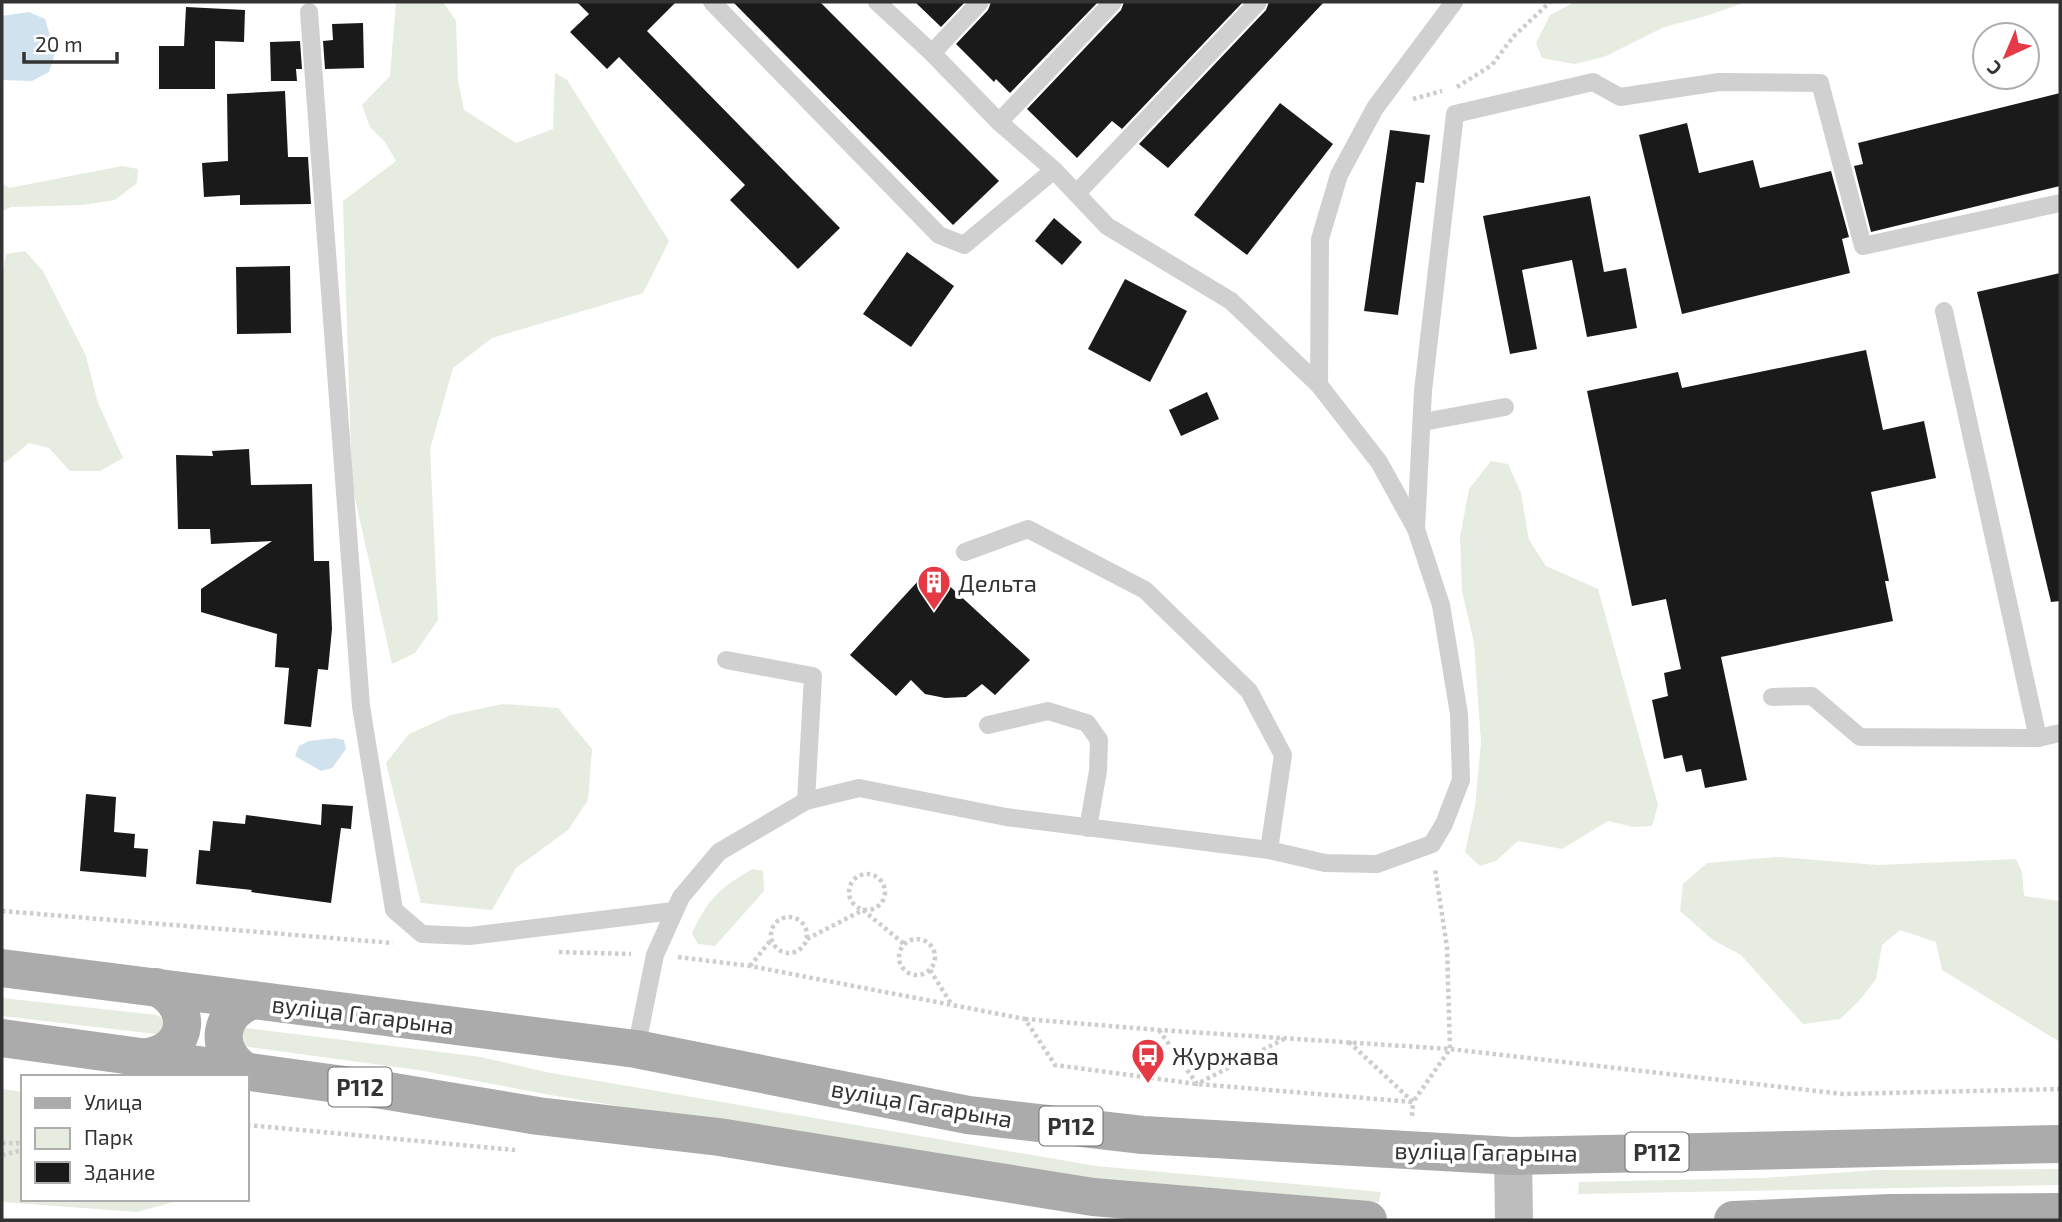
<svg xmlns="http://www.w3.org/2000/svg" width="2062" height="1222" viewBox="0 0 2062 1222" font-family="'Exo 2',sans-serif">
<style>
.green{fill:#e6ecdf}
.water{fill:#cfe2ee}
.building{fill:#1a1a1a}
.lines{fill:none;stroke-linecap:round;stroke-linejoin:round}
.path{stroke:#cdcdcd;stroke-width:4.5;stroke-dasharray:3.5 3.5;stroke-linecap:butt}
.lane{stroke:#d0d0d0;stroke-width:18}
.secondary{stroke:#bdbdbd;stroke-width:38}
.primary{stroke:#ababab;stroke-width:38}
.labels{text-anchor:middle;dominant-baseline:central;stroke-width:7;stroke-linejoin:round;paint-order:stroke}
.shield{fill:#fff;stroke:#707070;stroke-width:2}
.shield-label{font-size:23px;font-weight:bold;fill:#333}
.poi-label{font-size:24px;fill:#333;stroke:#fff;text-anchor:start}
.street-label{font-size:24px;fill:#333;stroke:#fff}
</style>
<rect width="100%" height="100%" fill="#fff"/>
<g class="green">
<path d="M396,2H443L456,21L458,80L464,110L516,143L553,129L555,73L567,80L669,241L643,293L492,338L453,368L430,449L438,620L415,653L392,664L352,485L343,201L396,161L385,142L370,127L362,105L390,76Z"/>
<path d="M1575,2H1746L1706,16L1664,27L1604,57L1574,64L1542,58L1536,43L1550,15Z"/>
<path d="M122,166L138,169L137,183L115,200L82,205L11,207L2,211V183L9,188Z"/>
<path d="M25,251L43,271L86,356L98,403L123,458L100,471H70L49,448L29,443L7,461L2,463V278L6,254Z"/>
<path d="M1491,461L1508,464L1521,493L1529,540L1546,566L1598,589L1658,805L1652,826L1633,827L1608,821L1562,849L1518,841L1496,861L1480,866L1465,852L1475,807L1481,742L1474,643L1462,591L1460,537L1469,489Z"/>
<path d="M503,704L558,708L592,749L588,800L568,830L516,868L492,910L421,903L386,763L409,734L451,715Z"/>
<path d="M1777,857L1878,865L2016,859L2022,872L2024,896L2060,901V1042L1942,970L1936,942L1900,930L1882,945L1876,979L1859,1001L1840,1019L1803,1024L1741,955L1713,940L1680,911L1683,884L1707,863Z"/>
<path d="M753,869L763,871L764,891L715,946L698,944L692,933C708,899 720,887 753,869Z"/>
<path d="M2,998L157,1015L167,1022L163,1032L156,1034L2,1016Z"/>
<path d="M246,1028L481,1057L551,1073L1096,1166L1381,1192L1379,1202L1093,1181L556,1096L418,1070L242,1046L238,1032Z"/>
<path d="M2,1089L23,1092V1199H185L137,1212L2,1202Z"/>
<path d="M2060,1169V1185L1578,1194L1579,1182L1762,1178L1877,1170Z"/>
</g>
<g class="water">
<path d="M29,12L45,19L55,53L49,72L32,81L2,80V16Z"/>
<path d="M335,738L344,740L346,749L332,768L321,771L295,756L299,746L309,741Z"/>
</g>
<g class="building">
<path d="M577,2H676L647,31L840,228L798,269L730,200L745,185L619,57L607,69L570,32L589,14Z"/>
<path d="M733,2H820L999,181L953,225Z"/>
<path d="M915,2H965L941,27Z"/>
<path d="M991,2H1098L1010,93L996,79L994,82L956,44L988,10Z"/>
<path d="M1124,2H1243L1122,129L1112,121L1077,158L1027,109L1121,10Z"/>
<path d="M1269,2H1324L1168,168L1139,144L1266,10Z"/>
<path d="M186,7L245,10L244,42L215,41V89H159V46H184Z"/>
<path d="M363,23L364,68L325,69L323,41L333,40L332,24Z"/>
<path d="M300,41L302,69H296L297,81H271L270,42Z"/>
<path d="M285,91L288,157H308L311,204L240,205V195L204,197L202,163L228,161L227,94Z"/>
<path d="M2060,93V186L1871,232L1854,166L1863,164L1858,143Z"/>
<path d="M1280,103L1333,144L1247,255L1194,215Z"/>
<path d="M1687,123L1699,173L1753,160L1760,188L1831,171L1849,237L1842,239L1850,273L1682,314L1639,135Z"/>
<path d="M1390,130L1430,135L1424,183L1416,182L1398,315L1364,311Z"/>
<path d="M1590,196L1604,272L1626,268L1637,328L1587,337L1572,260L1522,270L1537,349L1510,354L1483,216Z"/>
<path d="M1054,218L1082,242L1062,265L1035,241Z"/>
<path d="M907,252L954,286L911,347L863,314Z"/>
<path d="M290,266L291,333L237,334L236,267Z"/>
<path d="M2060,273V601L2051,602L1977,292Z"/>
<path d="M1125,279L1187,311L1150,382L1088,349Z"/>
<path d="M1866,350L1883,430L1924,421L1936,478L1871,492L1889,581H1885L1893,621L1721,657L1747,780L1705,788L1701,769L1686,772L1682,755L1664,759L1652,700L1668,696L1664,673L1681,669L1666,599L1632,606L1587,391L1678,372L1682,388Z"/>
<path d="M1207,392L1219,419L1181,436L1169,410Z"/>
<path d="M249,449L251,485L312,484L314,561H329L332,629L328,670L318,669L311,727L284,724L289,668L275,667L277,634L201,612V589L272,541L211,544L210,529H178L176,455L213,456L212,451Z"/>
<path d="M930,568L1030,660L995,695L982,684L966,697L945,698L925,694L911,680L896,696L850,655Z"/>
<path d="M86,794L116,797L114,832L135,834L134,848L148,849L146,877L80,871Z"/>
<path d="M322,804L353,806L351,829L341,828L331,903L251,892L252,890L196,884L199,850L210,851L213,821L245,824L246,815L321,825Z"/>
</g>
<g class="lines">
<g class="path">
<path d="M1457,87L1492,65L1513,37L1550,2"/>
<path d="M1413,99L1442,91"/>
<circle cx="867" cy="892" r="18"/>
<path d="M2,911L393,943"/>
<circle cx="789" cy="935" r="18"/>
<circle cx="917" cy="957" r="18"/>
<path d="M807,939L863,910L904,944"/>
<path d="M559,952L631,954"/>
<path d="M678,957L750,966L1025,1019L1055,1065L1197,1084L1413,1102L1450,1049L1843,1094L2060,1089"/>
<path d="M750,966L771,940"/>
<path d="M930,970L952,1005"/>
<path d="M1025,1019L1159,1030L1450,1049L1447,947L1435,869"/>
<path d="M1159,1030L1197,1084L1284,1039"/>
<path d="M1349,1042L1413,1102L1412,1117"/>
<path d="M247,1125L515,1150"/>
<path d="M2,1143H23"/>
<path d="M2,1155L23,1150"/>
</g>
<g class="lane">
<path d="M712,2L939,235L964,245L1054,170"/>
<path d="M309,12L361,706L394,910L422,934L470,936L673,911"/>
<path d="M932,53L980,2"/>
<path d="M999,122L1113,2"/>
<path d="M1077,193L1258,2"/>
<path d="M1944,311L2038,738"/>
<path d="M1319,385L1320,239L1339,175L1375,108L1454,2"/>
<path d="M1423,422L1505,407"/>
<path d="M1416,529L1423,391L1455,114L1593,82L1620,97L1719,82L1820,83L1863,246L2060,203"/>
<path d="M965,552L1028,529L1145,590L1249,691L1283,755L1269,850"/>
<path d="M726,660L813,676L806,801"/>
<path d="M1772,697L1812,696L1860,737L2038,738L2060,733"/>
<path d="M988,725L1048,711L1087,723L1099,740L1098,771L1088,828"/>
<path d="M636,1049L655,955L681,897L719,852L806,801L859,788L1006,817L1269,850L1325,863L1377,864L1432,844L1444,824L1461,780L1459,714L1441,605L1416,529L1379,462L1319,385L1231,301L1107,226L1054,170L999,122L932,53L877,2"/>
</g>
<path class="secondary" d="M1513,1156L1514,1220"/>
<g class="primary">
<path d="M2,968L636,1049L968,1115L1143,1135L1513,1156L2060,1144"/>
<path d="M2,1038L388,1091L538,1116L719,1137L1093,1197L1368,1220"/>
<path d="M148,1057C191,1049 193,1005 156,987"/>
<path d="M243,1070C213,1048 219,1013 253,1000"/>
<path d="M1733,1220L1890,1213L2060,1212"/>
</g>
</g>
<defs>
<symbol id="building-pin" viewBox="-11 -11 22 30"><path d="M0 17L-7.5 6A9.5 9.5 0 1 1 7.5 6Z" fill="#e63946" stroke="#fff"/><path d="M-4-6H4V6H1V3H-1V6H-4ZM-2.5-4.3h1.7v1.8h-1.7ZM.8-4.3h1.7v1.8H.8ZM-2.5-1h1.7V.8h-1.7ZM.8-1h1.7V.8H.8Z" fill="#fff"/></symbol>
<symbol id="bus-pin" viewBox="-11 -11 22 30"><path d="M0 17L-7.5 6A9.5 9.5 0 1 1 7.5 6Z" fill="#e63946" stroke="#fff"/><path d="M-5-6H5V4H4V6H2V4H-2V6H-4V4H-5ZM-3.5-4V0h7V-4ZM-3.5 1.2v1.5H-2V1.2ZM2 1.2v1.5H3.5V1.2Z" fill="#fff"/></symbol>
</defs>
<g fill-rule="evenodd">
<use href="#building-pin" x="915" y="563" width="38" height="52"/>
<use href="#bus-pin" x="1129" y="1036" width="38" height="52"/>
</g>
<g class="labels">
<g class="shield">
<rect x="328.5" y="1067.5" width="63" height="39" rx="5"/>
<rect x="1039.5" y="1106.5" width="63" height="39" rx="5"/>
<rect x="1625.5" y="1132.5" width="63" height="39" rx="5"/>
</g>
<g class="shield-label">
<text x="360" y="1087">Р112</text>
<text x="1071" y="1126">Р112</text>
<text x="1657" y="1152">Р112</text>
</g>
<g class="poi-label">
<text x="958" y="582">Дельта</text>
<text x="1172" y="1055">Журжава</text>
</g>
<g class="street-label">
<text transform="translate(363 1014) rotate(7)">вуліца Гагарына</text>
<text transform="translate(922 1103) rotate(10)">вуліца Гагарына</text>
<text transform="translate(1486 1151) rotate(1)">вуліца Гагарына</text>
</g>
</g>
<rect width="2062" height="1222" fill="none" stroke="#333333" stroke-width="7"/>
<rect x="21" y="1075" width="228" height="126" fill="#ffffff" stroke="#adadad" stroke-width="2"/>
<rect x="35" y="1098" width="35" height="10" fill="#ababab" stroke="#adadad" stroke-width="2"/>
<text x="84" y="1110" font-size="21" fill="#333333">Улица</text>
<rect x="35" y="1128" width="35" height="21" fill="#e6ecdf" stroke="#adadad" stroke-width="2"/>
<text x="84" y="1145" font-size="21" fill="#333333">Парк</text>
<rect x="35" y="1162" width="35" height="21" fill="#1a1a1a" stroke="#adadad" stroke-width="2"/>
<text x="84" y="1180" font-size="21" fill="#333333">Здание</text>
<g transform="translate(2006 56) rotate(224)"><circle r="33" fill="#ffffff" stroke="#adadad" stroke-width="2"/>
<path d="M0-5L12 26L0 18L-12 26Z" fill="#e63946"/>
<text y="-10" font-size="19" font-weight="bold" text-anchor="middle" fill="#333333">С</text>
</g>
<path d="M24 52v10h93v-10" fill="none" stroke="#333333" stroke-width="3.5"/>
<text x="35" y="52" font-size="21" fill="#333333" stroke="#ffffff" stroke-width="5" paint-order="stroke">20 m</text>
</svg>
